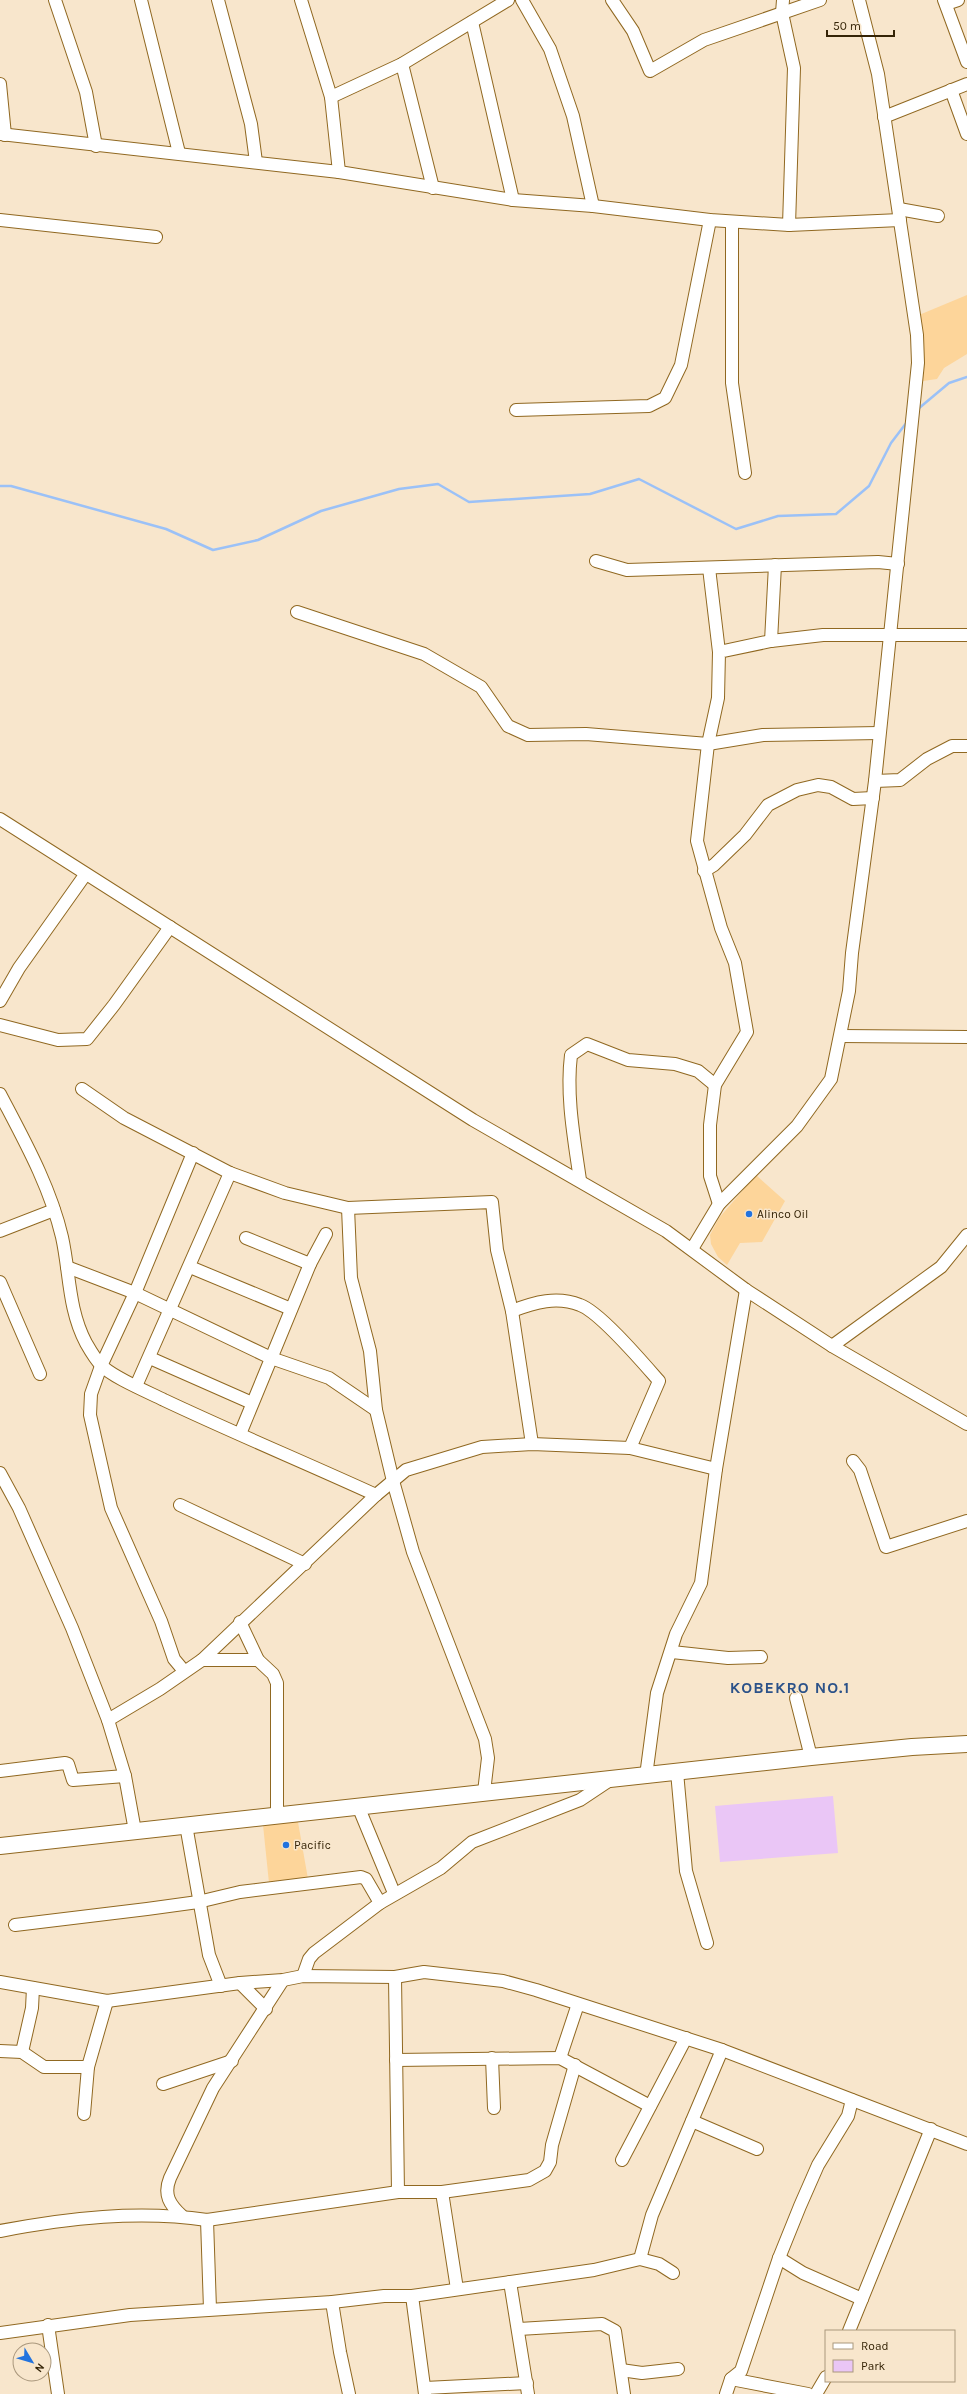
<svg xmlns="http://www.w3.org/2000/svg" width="967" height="2394" viewBox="0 0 967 2394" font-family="Karla,sans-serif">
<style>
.built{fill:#fdd59a}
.green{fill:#eac6f6}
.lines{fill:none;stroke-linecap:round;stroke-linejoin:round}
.stream{stroke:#9bc1f7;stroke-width:2.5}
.minor-casing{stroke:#906821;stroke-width:14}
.major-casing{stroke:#906821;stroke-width:18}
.minor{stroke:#fff;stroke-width:12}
.major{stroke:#fff;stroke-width:16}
.poi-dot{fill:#2373de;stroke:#f8e6cc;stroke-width:1.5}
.labels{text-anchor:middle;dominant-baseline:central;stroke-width:3;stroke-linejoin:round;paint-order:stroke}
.poi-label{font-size:12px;fill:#352407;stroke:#f8e6cc;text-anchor:start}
.district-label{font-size:16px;font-weight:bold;letter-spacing:1px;fill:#2c5289;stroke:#f8e6cc}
</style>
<rect width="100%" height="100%" fill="#f8e6cc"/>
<g class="built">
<path d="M967,295V354L944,368L937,379L923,381L919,315Z"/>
<path d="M756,1175L785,1201L762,1242L740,1243L727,1265L718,1257L711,1244L710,1235L719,1218Z"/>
<path d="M298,1822L308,1879L269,1883L263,1825Z"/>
</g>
<path class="green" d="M833,1796L838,1853L720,1862L715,1806Z"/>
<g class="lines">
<g class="stream">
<path d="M918,409L949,383L967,377"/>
<path d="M0,486H11L166,529L213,550L258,540L321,511L399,489L438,484L469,502L590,494L639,479L736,529L778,516L836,514L869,486L891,443L907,422"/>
</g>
<defs>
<g id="minor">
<path d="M55,0L86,92L96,146"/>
<path d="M141,0L179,153"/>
<path d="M218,0L251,124L256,162"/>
<path d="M301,0L331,97L339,172"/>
<path d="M522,0L550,49L573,116L593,206"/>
<path d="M612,0L633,31L650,71L704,40L820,0"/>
<path d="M783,0L782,13L794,68L789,225"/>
<path d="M944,0L967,62"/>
<path d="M946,4L958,0"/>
<path d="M472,22L513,200"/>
<path d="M402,64L433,188"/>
<path d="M0,84L5,135"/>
<path d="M951,90L967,134"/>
<path d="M331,97L402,64L508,0"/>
<path d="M884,117L967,84"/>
<path d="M0,134L339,172L513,200L593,206L710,220L789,225L900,220"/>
<path d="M899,209L938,216"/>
<path d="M0,220L156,237"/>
<path d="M732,222V383L745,473"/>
<path d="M516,410L649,406L665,398L681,365L710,220"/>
<path d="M596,561L627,570L878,562L898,564"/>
<path d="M709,568L719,652"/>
<path d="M297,612L424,654L481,687L508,726L528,735L586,734L708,744L763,735L879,733"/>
<path d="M771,641L775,565"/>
<path d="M875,781L900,780L927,759L952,746H967"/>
<path d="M0,819L473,1120L666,1231L746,1290L832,1346L967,1424"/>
<path d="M704,871L714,865L745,835L768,805L797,790L818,785L831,787L853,799L873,798"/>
<path d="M0,1001L19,968L85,875"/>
<path d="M0,1025L58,1040L87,1039L114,1005L170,927"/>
<path d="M841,1036L967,1037"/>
<path d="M82,1089L124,1118L230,1173L285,1193L348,1208L492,1202L497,1250L512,1311L532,1444"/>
<path d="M0,1094C24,1140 50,1186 62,1237C70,1273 68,1309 86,1343C90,1350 95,1359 101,1365C112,1377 148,1392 164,1400C234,1433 306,1463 376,1495"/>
<path d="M580,1180C574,1138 566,1096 571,1055L587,1044L628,1060L675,1064L698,1071L715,1085"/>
<path d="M719,1204L710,1176V1125L715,1085L747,1032L735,963L721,928L697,841L708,744L718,698L719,652L771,641L823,635H967"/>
<path d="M348,1208L351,1278L370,1351L376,1410L393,1481L413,1552L485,1739L488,1758L484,1792"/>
<path d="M0,1231L54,1210"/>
<path d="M246,1238L310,1264"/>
<path d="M692,1249L719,1204L797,1126L831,1079L849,991L852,953L875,781L918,363L917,335L878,74L859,0"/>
<path d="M67,1267L135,1293L271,1358L329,1378L376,1410"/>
<path d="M190,1267L291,1309"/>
<path d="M0,1282L40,1374"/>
<path d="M512,1311C535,1302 557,1296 580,1305C600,1312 644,1364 659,1381L630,1448"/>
<path d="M832,1346L941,1267L967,1235"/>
<path d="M150,1358L252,1403"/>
<path d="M136,1386L230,1173"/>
<path d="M240,1434L310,1264L326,1234"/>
<path d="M853,1461L860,1470L886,1547L967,1521"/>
<path d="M0,1473L19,1508L72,1628L108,1720L125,1776L135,1831"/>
<path d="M180,1505L305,1564"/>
<path d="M240,1622L258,1660L273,1674L277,1683V1815"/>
<path d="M672,1652L728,1658L761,1657"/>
<path d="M202,1660H258"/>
<path d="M184,1671L174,1659L161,1621L111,1508L90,1415L91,1394L101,1366L135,1293L193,1153"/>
<path d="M796,1698L811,1757"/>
<path d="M108,1720L160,1689L202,1660L376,1495L406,1470L482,1447L532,1444L630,1448L716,1469"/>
<path d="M0,1771L65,1763L68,1764L73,1780L125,1776"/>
<path d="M677,1772L686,1871L707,1943"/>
<path d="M646,1776L657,1693L676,1634L701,1583L716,1469L746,1290"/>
<path d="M358,1806L394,1893"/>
<path d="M186,1825L209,1955L221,1986"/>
<path d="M15,1925L147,1909L198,1902L240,1892L361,1877L366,1879L380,1903"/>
<path d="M303,1976L309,1959L314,1953L380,1903L441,1868L472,1842L580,1800L610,1780"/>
<path d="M395,1977L398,2192"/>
<path d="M0,1982L107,2001L240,1983L283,1980L303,1976L395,1977L424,1972L503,1981L536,1990L722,2050L967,2144"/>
<path d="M240,1983L266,2009"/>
<path d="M0,2051L22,2052L44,2067H88"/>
<path d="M22,2052L32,2008L33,1988"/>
<path d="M492,2058L494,2108"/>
<path d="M560,2058L578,2004"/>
<path d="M396,2060L560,2058L650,2106"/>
<path d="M163,2084L232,2061"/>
<path d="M84,2114L88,2067L107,2001"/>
<path d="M692,2121L757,2149"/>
<path d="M622,2160L686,2038"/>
<path d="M442,2192L457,2289"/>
<path d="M182,2216C170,2205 163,2195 170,2178L213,2088L283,1980"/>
<path d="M207,2220L210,2309"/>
<path d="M0,2231C68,2218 138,2210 207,2220L398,2192H442L529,2180L545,2171L550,2162L552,2145L575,2065"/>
<path d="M779,2258L803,2273L862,2299"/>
<path d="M640,2259L652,2215L722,2050"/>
<path d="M510,2282L528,2394"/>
<path d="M412,2296L425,2394"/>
<path d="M332,2302L340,2352L349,2394"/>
<path d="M48,2325L58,2394"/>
<path d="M519,2329L602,2324L615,2331L624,2394"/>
<path d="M849,2331L931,2129"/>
<path d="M0,2333L130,2315L332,2302L384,2296H412L594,2270L640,2259L659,2264L673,2273"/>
<path d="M621,2370L642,2373L678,2369"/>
<path d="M731,2379L808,2394"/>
<path d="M425,2388L527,2383"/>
<path d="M726,2394L731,2379L741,2371L779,2258L800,2206L818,2165L848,2116L852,2100"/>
<path d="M816,2394L826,2377"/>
</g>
<path id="major" d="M0,1846L811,1757L912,1747L967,1744"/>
</defs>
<use href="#minor" class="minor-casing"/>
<use href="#major" class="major-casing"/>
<use href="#minor" class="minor"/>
<use href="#major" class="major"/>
</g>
<g class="poi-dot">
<circle cx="749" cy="1214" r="4"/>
<circle cx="286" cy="1845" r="4"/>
</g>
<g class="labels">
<g class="poi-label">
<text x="757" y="1214">Alinco Oil</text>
<text x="294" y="1845">Pacific</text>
</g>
<g class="district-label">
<text x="790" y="1687">KOBEKRO NO.1</text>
</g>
</g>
<rect x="825" y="2330" width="130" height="52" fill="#f8e6cc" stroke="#aa987d"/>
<rect x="833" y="2343" width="20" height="6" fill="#ffffff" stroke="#aa987d"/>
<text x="861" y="2350" font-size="12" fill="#352407">Road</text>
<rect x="833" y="2360" width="20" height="12" fill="#eac6f6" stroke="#aa987d"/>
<text x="861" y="2370" font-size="12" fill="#352407">Park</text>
<g transform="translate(32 2362) rotate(128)"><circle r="19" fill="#f8e6cc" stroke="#aa987d"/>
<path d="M0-3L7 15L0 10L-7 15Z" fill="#2373de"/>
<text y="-6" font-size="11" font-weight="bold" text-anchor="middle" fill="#352407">N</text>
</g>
<path d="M827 30v6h67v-6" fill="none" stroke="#352407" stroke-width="2"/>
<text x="833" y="30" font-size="12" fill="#352407" stroke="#f8e6cc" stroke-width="3" paint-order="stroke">50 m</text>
</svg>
